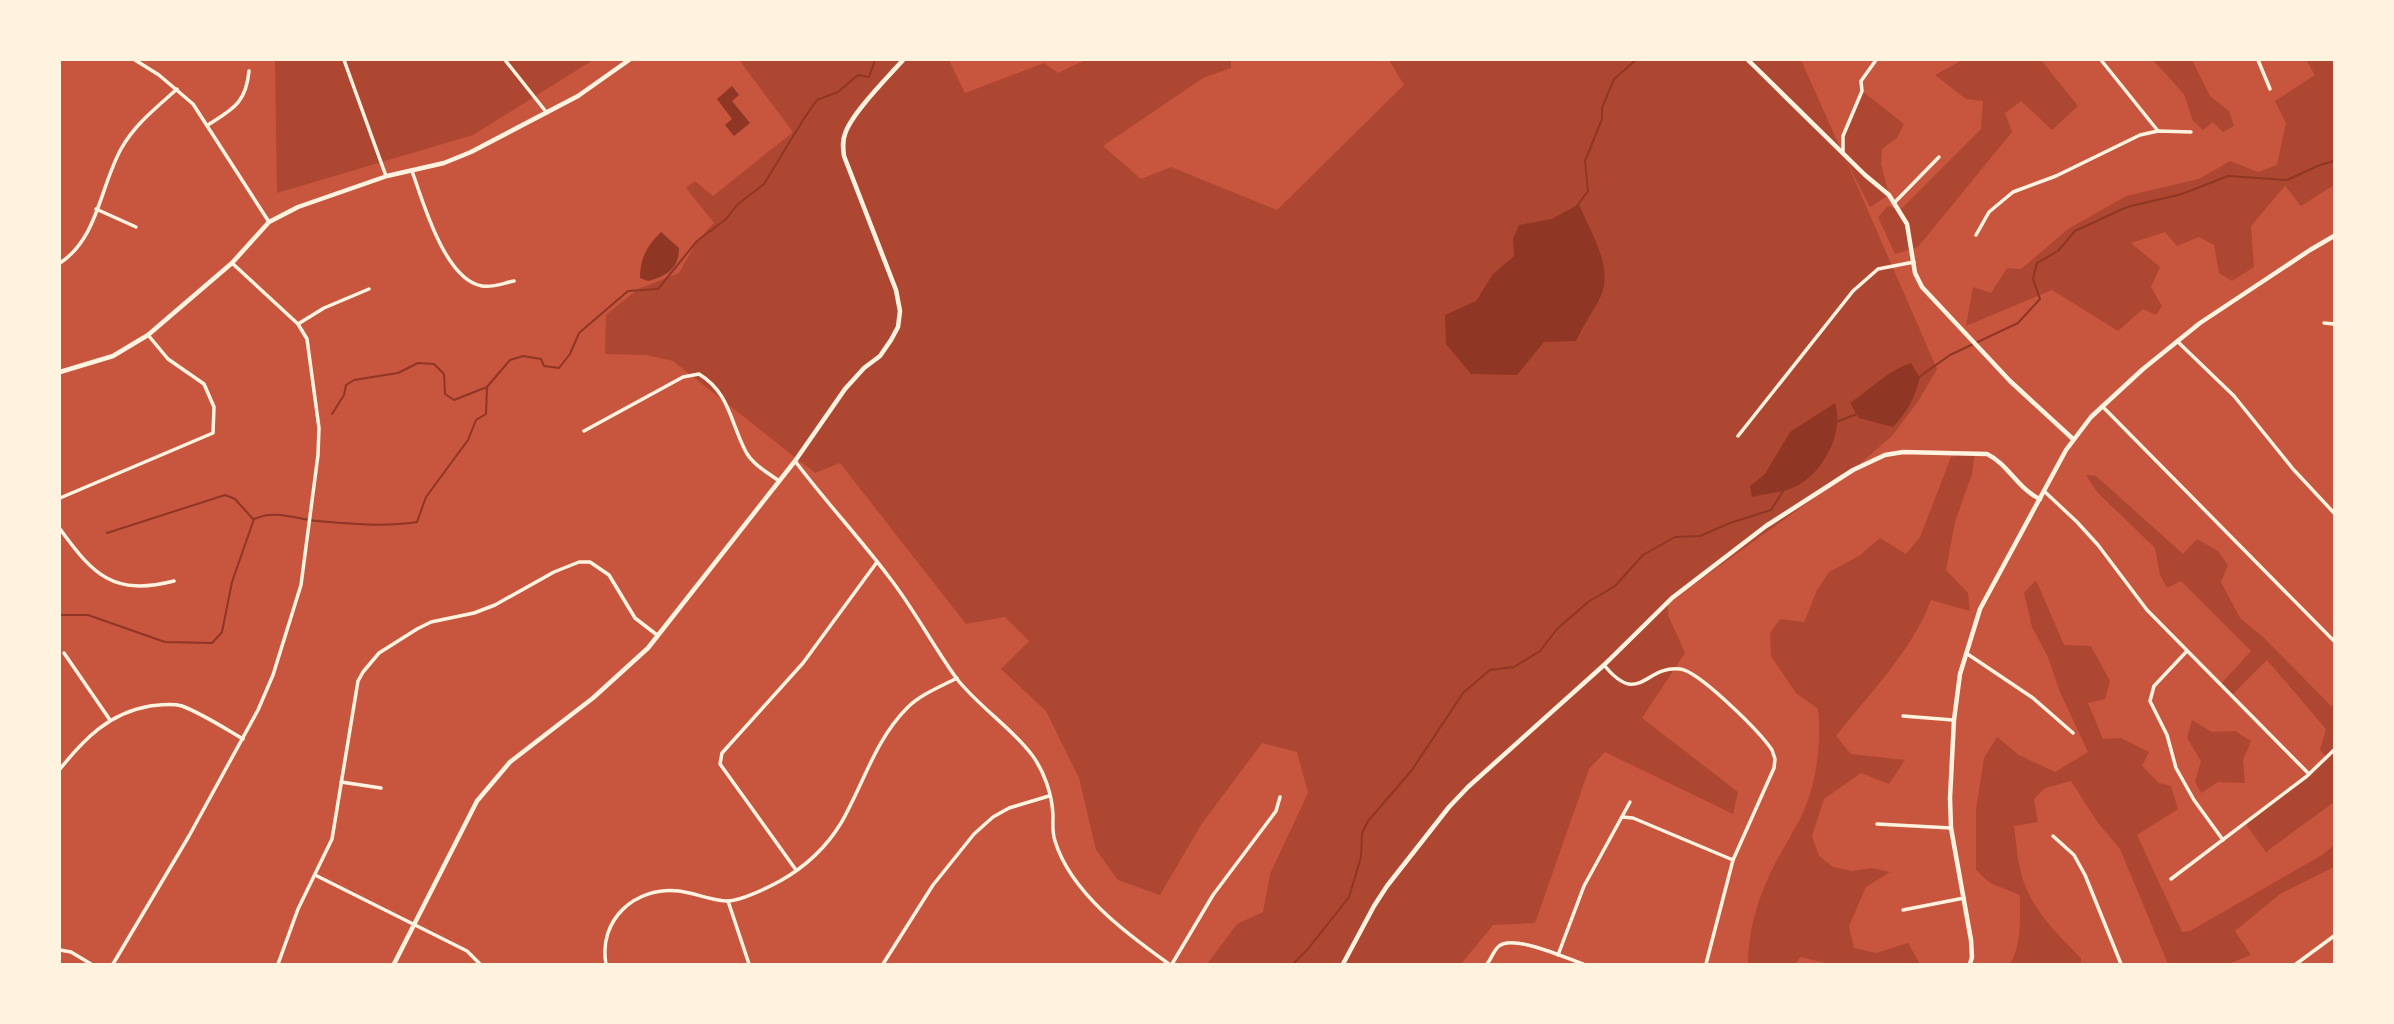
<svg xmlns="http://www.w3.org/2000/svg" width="2394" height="1024" viewBox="0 0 2394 1024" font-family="'Fira Sans',sans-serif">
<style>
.green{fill:#ae4732}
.water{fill:#8f3625}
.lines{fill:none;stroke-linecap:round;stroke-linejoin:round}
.stream{stroke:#8f3625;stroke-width:2}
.minor{stroke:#fff3e0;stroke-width:3.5}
.tertiary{stroke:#fff3e0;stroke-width:4.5}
.secondary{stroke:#fff3e0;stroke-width:4.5}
</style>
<rect width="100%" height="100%" fill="#c8553d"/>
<g class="green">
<path d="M275,60H593L473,135L277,193Z"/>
<path d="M739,60H949L965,93L1044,63L1058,73L1085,60H1231V68L1203,78L1103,146L1141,179L1171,167L1277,210L1404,85L1389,60H1801L1843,154V136L1862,91L1904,124L1897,138L1882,149L1881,164L1889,195L1870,207L1845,158L1937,369L1919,400L1892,436L1853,470L1668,603V615L1685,653L1642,718L1738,792L1733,814L1605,752L1589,769L1535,923L1493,925L1461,964H1207L1237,924L1263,912L1270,874L1308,793L1297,752L1262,743L1201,825L1160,895L1118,880L1096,850L1079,778L1046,711L1001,669L1029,641L1005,617L966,624L840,463L815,473L673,361L646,355L605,354L606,315L638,289L679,273L697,241L714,223L686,188L695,181L713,196L793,132Z"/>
<path d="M1962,60H2041L2078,106L2052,130L2021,101L2005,113L2012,132L1918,247L1895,254L1878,217L1888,206L1900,210L1981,129L1983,101L1966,99L1935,75Z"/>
<path d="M2153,60H2192L2210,96L2229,111L2234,126L2223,132L2213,122L2203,130L2193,121L2184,94Z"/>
<path d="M2306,60H2334V185L2301,206L2285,186L2251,226L2254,267L2232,281L2219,273L2214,245L2199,237L2177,246L2165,232L2131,243L2160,267L2151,287L2162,306L2156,315L2143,309L2118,331L2052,290L1966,326L1973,287L1991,293L2007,268L2021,269L2068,229L2126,196L2199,179L2230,161L2258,172L2277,165L2286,123L2275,101L2315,75Z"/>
<path d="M1975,452L1972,474L1955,522L1946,570L1968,593L1970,611L1931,600C1912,651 1870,693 1836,736L1851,754L1905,760L1889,784L1861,773L1824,799L1812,836L1819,856L1833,867L1852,871L1872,868L1890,872L1866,887L1849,926L1854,948L1876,953L1908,943L1920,964H1829L1801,957L1794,964H1748C1748,935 1756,904 1769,876C1781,849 1801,824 1810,794C1818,767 1821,738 1818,709L1796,693L1771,656L1770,633L1780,619L1804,622L1817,590L1829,572L1859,556L1880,538L1906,554L1920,537L1951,457Z"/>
<path d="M2086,475L2096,476L2183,554L2197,539L2218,551L2228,565L2221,582L2240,618L2263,637L2331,706L2334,704V802L2266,852L2245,823L2326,757L2320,750L2326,729L2267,660L2231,696L2220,685L2251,651L2181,581L2167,588L2160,575L2155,548L2097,492Z"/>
<path d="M2036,580L2064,645L2091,646L2110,681L2105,699L2088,703L2103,739L2121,738L2149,752L2142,766L2159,783L2171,786L2178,809L2137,835L2182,932L2190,931L2322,855L2334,845V867L2280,894L2235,931L2251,955L2228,964H2168L2120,849L2098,823L2071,781L2045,788L2034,799L2038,822L2014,826C2016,841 2017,855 2020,869C2028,906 2055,932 2081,958V964H2010C2022,944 2020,918 2020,895L1990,883L1976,870V810L1984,758L1997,737L2019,755L2055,772L2088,752L2060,692L2048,657L2032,627L2024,593Z"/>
<path d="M2192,720L2212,732L2235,731L2251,741L2243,760L2245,783L2218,782L2201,793L2195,782L2201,761L2187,738Z"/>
</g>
<g class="water">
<path d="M732,86L739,95L732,101L750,123L734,136L725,125L732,119L717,99Z"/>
<path d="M1579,204C1590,232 1615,268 1600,298C1592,313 1583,326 1576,341L1544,342L1517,375L1471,374L1446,344L1445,315L1476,301L1493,274L1514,256L1513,239L1519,225L1552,219Z"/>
<path d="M661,232L679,248C679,269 666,276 648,281L640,278C640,258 647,246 661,232Z"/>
<path d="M1911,363L1920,378C1914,399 1908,411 1893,427L1859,418L1850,403C1870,390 1888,370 1911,363Z"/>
<path d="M1835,403C1845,434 1821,478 1790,489C1778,493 1764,494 1752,497L1750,486L1765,474L1790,432Z"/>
</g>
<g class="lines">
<g class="stream">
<path d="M1577,206L1588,191L1585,161L1602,119V108L1614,79L1636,60"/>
<path d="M1919,377L1950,355L2018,323L2040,299L2033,279L2037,263L2058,251L2075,231L2127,207L2182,194L2228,176L2287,180L2320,165L2334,161"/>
<path d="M332,414L344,395L346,385L354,380L398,373L418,363L434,364L444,374L445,394L454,400L487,387"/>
<path d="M1836,422L1857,414"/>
<path d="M107,533L225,495L235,499L253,519"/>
<path d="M60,615H88L165,642L212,643L222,632L232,582L254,519C275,509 296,519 318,521C351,524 385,527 417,522L426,497L468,440L476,420L486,414L487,387L510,360L523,356L541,359L544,366L559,368L570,354L579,333L628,291L658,289L697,241L726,219L738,204L764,184L803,120L817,100L838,92L858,75L869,77L875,60H877"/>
<path d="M1293,964L1308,949L1349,897L1361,857L1362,833L1368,821L1412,770L1463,693L1490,670L1514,667L1540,651L1557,629L1588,602L1615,586L1643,555L1675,537L1700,536L1730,523L1771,510L1785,488"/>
</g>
<g class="minor">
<path d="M135,60L159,75L193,104L269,222"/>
<path d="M344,60L386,176"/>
<path d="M505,60L547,113"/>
<path d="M2101,60L2158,131"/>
<path d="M2258,60L2270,89"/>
<path d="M208,125C233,109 246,103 249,71"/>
<path d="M1843,154V136L1862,91L1861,81L1876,60"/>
<path d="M412,171C423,202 445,280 482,286C492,288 504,283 514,281"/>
<path d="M1894,203L1939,157"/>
<path d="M96,209L136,227"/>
<path d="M1976,235L1989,212L2013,192L2056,176L2140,135L2158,131L2191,132"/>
<path d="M60,263C98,238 100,187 121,149C135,124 156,108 177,89"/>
<path d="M2324,323L2334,324"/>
<path d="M298,324L324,308L369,289"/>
<path d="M2177,341L2234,396L2293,469L2334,513"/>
<path d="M2102,406L2334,641"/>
<path d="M584,431L683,377L699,374C730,393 730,422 746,452C753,465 767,472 779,481"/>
<path d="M1738,436L1853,291L1878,269L1914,262"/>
<path d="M795,461C825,501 859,537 889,577C914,609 933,646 957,679C979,707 1011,727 1032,755C1044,771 1052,794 1053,815C1053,824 1052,832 1055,841C1071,893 1127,934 1169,964"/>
<path d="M2044,491L2077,522L2098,545L2147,610L2309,774"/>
<path d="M60,498L213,433L214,407L204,384L168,359L148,335"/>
<path d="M60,529C94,576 114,596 174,581"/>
<path d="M2187,651L2154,686L2150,701L2167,735L2176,768L2194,800L2223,840"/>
<path d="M64,653L110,720"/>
<path d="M1966,653L2033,698L2073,733"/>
<path d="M1604,665C1639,708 1645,665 1680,669C1699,671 1760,732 1772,750L1775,759L1774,768L1733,860L1706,964"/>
<path d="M1903,716L1953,720"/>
<path d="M60,769C84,739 109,713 150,706C160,705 171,703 182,706C203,714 224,728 243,739"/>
<path d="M341,782L381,788"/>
<path d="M1622,817L1633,818L1733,860"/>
<path d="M1877,824L1951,828"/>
<path d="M2053,836L2074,855L2085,875L2121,964"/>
<path d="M796,870L720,764L722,753L803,663L877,562"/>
<path d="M315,875L467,951L480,964"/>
<path d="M2171,879L2307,776L2334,750"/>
<path d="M728,901L749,964"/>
<path d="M1903,910L1964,898"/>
<path d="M60,950L71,952L91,964"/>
<path d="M1558,955L1584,886L1630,802"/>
<path d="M113,964L189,836L258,710L273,675L301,585L318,455L319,428L307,339L298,324L232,263"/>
<path d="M278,964L298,909L332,839L358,681L363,672L379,653L417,629L431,622L474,613L495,605L554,572L579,562H590L609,575L635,618L657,635"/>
<path d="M606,964C598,920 635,886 679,891C695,893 710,900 726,901C739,902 769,887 780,881C805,867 827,846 841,823C863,785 875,740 907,708C921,694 940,687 957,678"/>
<path d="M883,964L933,885L974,834L993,817L1009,808L1049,796"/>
<path d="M1172,964L1213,895L1276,811L1280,797"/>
<path d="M1487,964C1491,959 1494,950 1499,946C1513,934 1566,958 1583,964"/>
<path d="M2296,964L2334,936"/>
</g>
<g class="tertiary">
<path d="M1748,60L1865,175L1889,195L1907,224L1915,273L1922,287L2010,381L2073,439"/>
<path d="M394,964L477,801L510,762L593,698L648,648L795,461L845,389L864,368L880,356L891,340L898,327L900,311L896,290L844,156C843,148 842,141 845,134C851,114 888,77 903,60"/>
<path d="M1343,964L1374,906L1387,886L1449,807L1468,787L1604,665L1672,598L1766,526L1853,470L1885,455L1903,452L1987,454C2008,464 2018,489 2040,499"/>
<path d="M1970,964L1972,957L1971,940L1951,828L1950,798L1954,720L1960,674L1980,609L2066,450L2091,417L2143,369L2200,323L2310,250L2334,236"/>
</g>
<path class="secondary" d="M60,372L113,356L148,335L232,263L269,222L298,207L387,176L444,163L471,152L578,96L629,60"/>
</g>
<rect width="2394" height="1024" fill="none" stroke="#fff3e0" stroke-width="122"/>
</svg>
